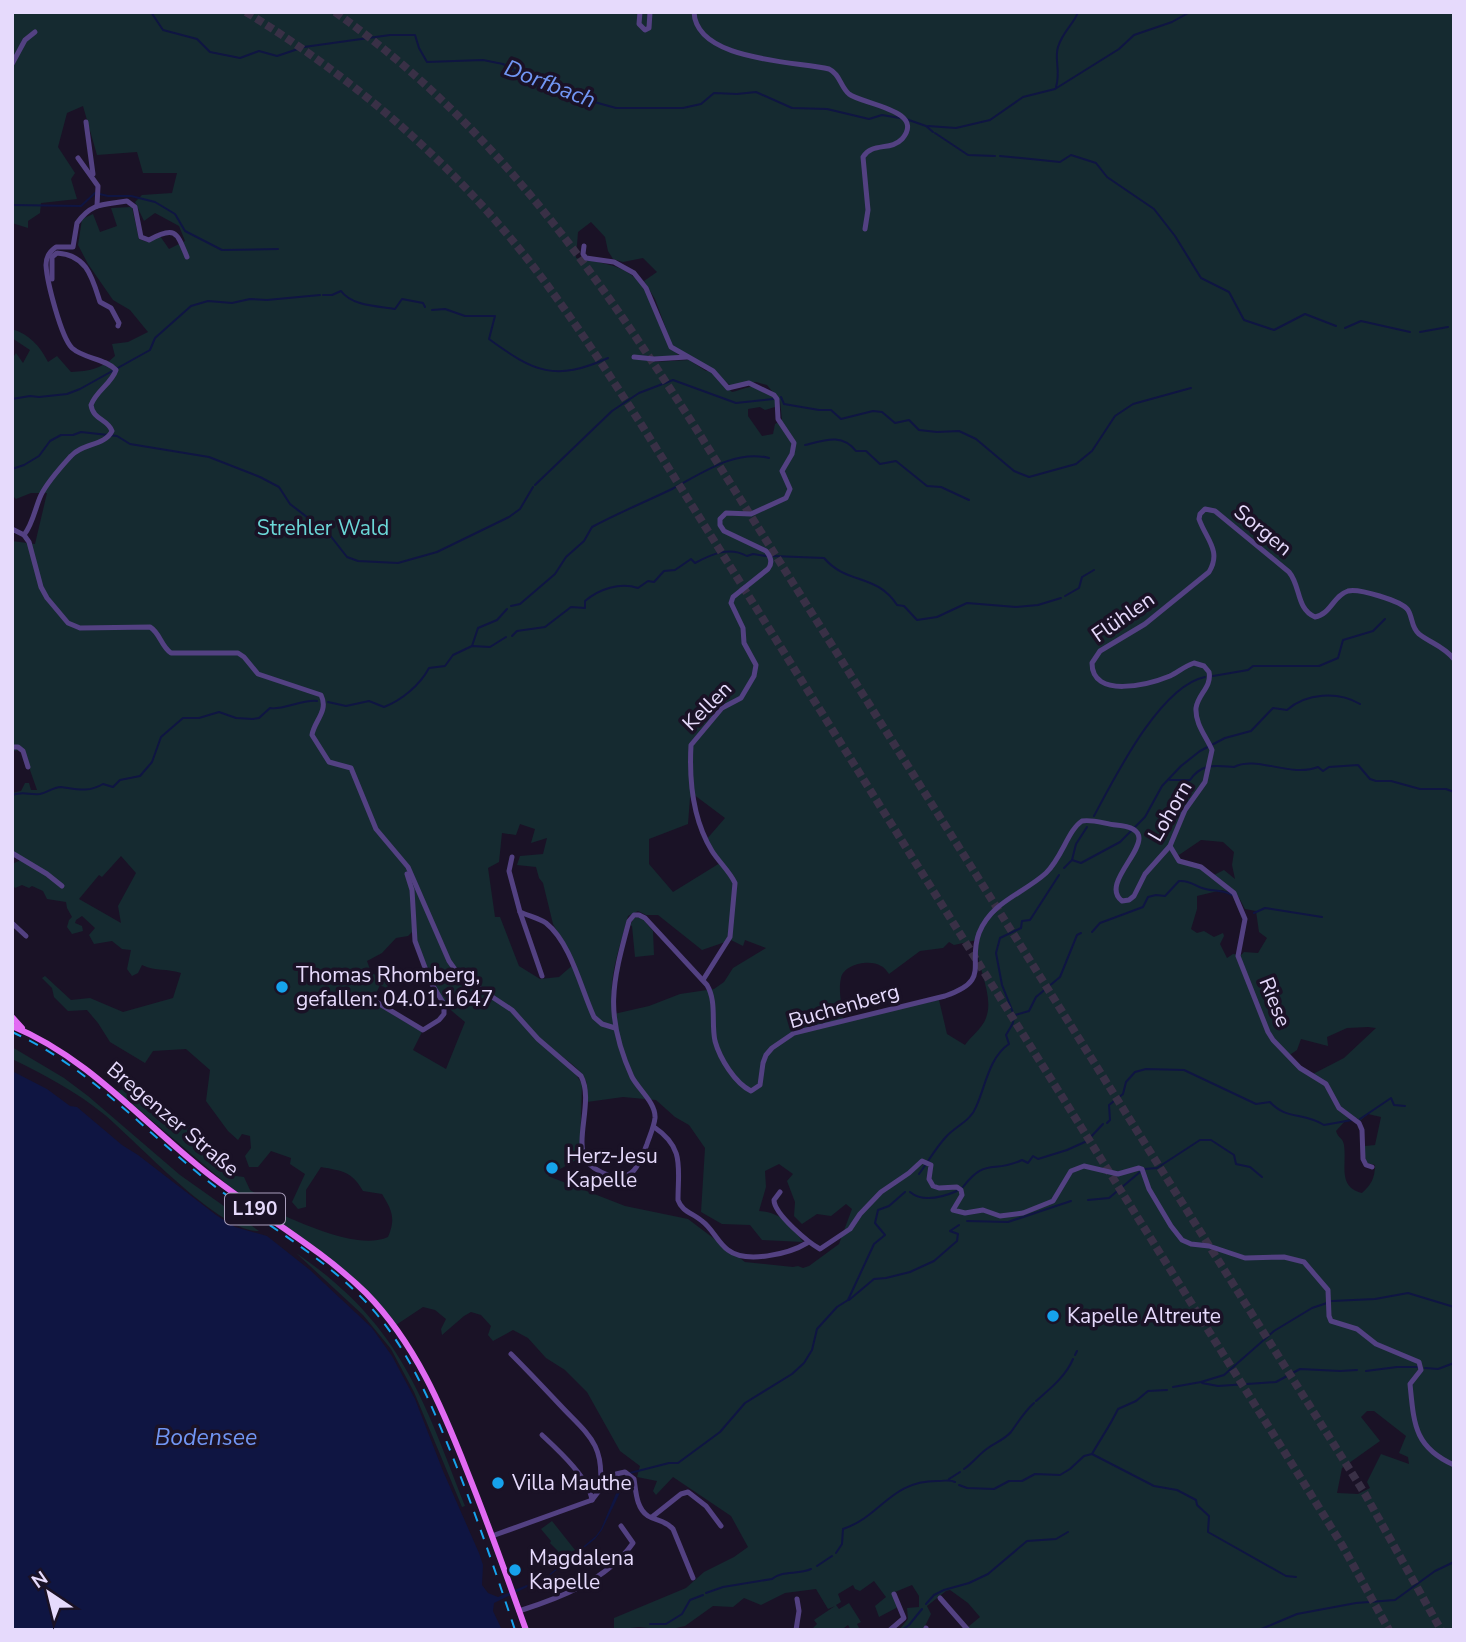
<svg xmlns="http://www.w3.org/2000/svg" width="1466" height="1642" viewBox="0 0 1466 1642" font-family="'Nunito Sans',sans-serif">
<style>
.green{fill:#152a30;fill-rule:evenodd}
.water{fill:#0f1542}
.lines{fill:none;stroke-linecap:round;stroke-linejoin:round}
.stream{stroke:#0f1542;stroke-width:2}
.highway-tunnel{stroke:#393046;stroke-width:8;stroke-dasharray:8 4;stroke-linecap:butt}
.minor{stroke:#534182;stroke-width:5}
.major{stroke:#e26af3;stroke-width:6}
.rail{stroke:#16a2ec;stroke-width:2;stroke-dasharray:10 9;stroke-linecap:butt}
.poi-dot{fill:#16a2ec;stroke:#1a1226;stroke-width:2.5}
.labels{text-anchor:middle;dominant-baseline:central;stroke-width:7;stroke-linejoin:round;paint-order:stroke}
.shield{fill:#1a1226;stroke:#a99ebc;stroke-width:2}
.shield-label{font-size:19px;font-weight:bold;fill:#e6dafc}
.park-label{font-size:21px;fill:#6bd7d7;stroke:#1a1226}
.street-label{font-size:21px;fill:#e6dafc;stroke:#1a1226}
.poi-label{font-size:21px;fill:#e6dafc;stroke:#1a1226;text-anchor:start}
.water-label{font-size:23px;font-style:italic;fill:#7196f4;stroke:#1a1226}
</style>
<rect width="100%" height="100%" fill="#1a1226"/>
<g class="green">
<path d="M12,12H1454V1630H971L968,1627L980,1617L968,1603L950,1590L946,1591L927,1606L931,1614L923,1630H899L908,1619L907,1608L919,1607V1596L912,1585L895,1592L894,1596L898,1607L879,1617L875,1606L886,1597L874,1581L860,1591L855,1589L853,1585L838,1594L841,1602L836,1605L839,1609L849,1603L861,1622L857,1624L860,1630H851L848,1625L841,1630H811L817,1624L814,1620L835,1606L828,1609L816,1589L785,1593L761,1605L744,1598L733,1607L713,1606L685,1626L667,1630L639,1627L614,1630V1618L686,1588L704,1572L734,1557L748,1547L731,1516L673,1477L656,1495L653,1491L657,1481L637,1477L640,1466L620,1451L587,1392L565,1370L546,1358L528,1338L513,1330L493,1341L488,1335L491,1326L481,1315L471,1312L464,1316L442,1335L441,1329L446,1319L435,1310L423,1307L396,1325L357,1281L229,1186L117,1091L136,1085L211,1142L236,1176L244,1177L250,1190L271,1202L269,1209C299,1222 358,1251 388,1237C396,1219 392,1210 382,1194L363,1191C352,1171 342,1171 321,1167L306,1190V1207L298,1209L292,1202L305,1174L290,1164L291,1158L271,1151L258,1167H249L245,1156L251,1148L250,1136L242,1134L238,1140L228,1131L206,1101L210,1070L186,1049L153,1051L145,1063L110,1042L98,1023L87,1010L68,1011L54,997L52,988L42,978L45,976L71,1000L90,998L123,1012L173,998L181,973C166,968 157,972 142,965L138,973L132,976L127,969L131,950L122,949L112,941L94,944L89,935L95,928L82,916L76,920L75,923L82,926L83,931L72,934L67,927L69,920L72,917L67,908L66,902L47,899L43,891L32,886L29,888L22,885L15,888L12,884V864L21,860L14,852L12,793L21,791L25,783H29L31,790H37L23,750L12,751V541L35,544L47,493H31L16,499L12,495V359L16,353L23,363L30,350L12,338V329C29,334 40,346 48,362L57,356L71,372C90,371 101,369 115,356L112,344L128,342L148,332L130,310L113,300L88,264L78,245L82,219L93,214L100,232L117,226L111,208L132,207L139,239L147,242L160,236L169,249L185,241L179,226L155,213L144,221L135,202L142,195L172,193L177,173H143L137,152L97,155L83,106L67,113L58,147L75,173L71,179L77,199L41,203L40,213L28,221V228L12,223ZM591,222L605,237L608,251L613,259L623,262L643,258L657,272L644,281L655,299L672,345L701,365L710,368L732,387L756,382L767,385L780,401L782,420L775,424L773,434L762,436L748,416V409L760,407L765,410L775,407C776,400 775,397 770,392C758,380 746,389 732,392L710,371H706L689,360L653,362L656,358L680,356C666,345 667,341 661,324C641,271 629,267 576,258L578,232ZM693,794L725,818L706,840L720,863L673,892L649,864V839L688,824L690,798ZM520,824L535,829L531,843L547,838L543,854L520,856L517,865L536,867L539,878L543,883L553,924L575,963L559,977L540,979L519,966L500,917H495L488,868L499,862L502,833L516,835ZM1201,840L1223,842L1234,852L1232,865L1235,879L1224,870L1214,875C1210,873 1208,869 1204,867C1194,862 1183,864 1177,854L1179,855ZM121,856L136,873L118,906L121,923L79,899L99,875L102,877ZM1222,890L1237,894L1245,909L1256,911L1259,932L1267,938L1258,953L1244,952L1241,955L1233,954L1227,958L1220,944L1224,936L1223,933L1214,937L1204,931L1197,933L1191,929L1197,909V896ZM638,911L646,915H658L702,950L731,940L743,946L745,940L766,948L733,968L724,982L714,989L680,994L649,1006L614,1014C606,981 620,948 628,916ZM414,930C415,953 429,986 444,1003C450,1010 458,1016 465,1022L446,1069L413,1050L422,1032L372,1002L380,985L388,989L387,983L371,972L367,961L382,953L396,938L408,936ZM977,940C975,966 995,994 986,1018C982,1029 971,1036 965,1045L947,1034L939,1000L843,1019C842,1007 838,990 841,978C844,964 870,959 881,966C884,967 887,971 889,974L920,951L943,948L949,942L954,945ZM484,992C507,1003 519,1021 537,1038C549,1049 580,1065 586,1081C588,1086 587,1096 587,1102L623,1097L656,1100L675,1117L689,1125L705,1148L701,1212L722,1224L750,1225L762,1240L803,1242C791,1225 781,1212 759,1211L766,1187L765,1171L779,1164L793,1174L787,1181L795,1202L794,1216L802,1224L817,1214L831,1216L846,1204L852,1209L839,1244L809,1266L803,1268L798,1266L793,1267L745,1262L688,1219L625,1206L548,1176L576,1160L580,1152L582,1084L575,1073L538,1041L510,1011ZM1368,1027L1376,1028L1344,1058L1311,1075L1297,1067L1288,1056L1297,1050L1301,1039L1328,1046L1327,1037L1347,1028ZM1368,1114L1381,1117L1375,1145L1365,1146L1364,1155L1367,1163L1375,1165C1375,1178 1371,1185 1362,1193C1337,1187 1347,1164 1344,1145C1343,1138 1338,1138 1336,1131L1346,1120L1357,1118L1360,1121ZM1367,1411H1374L1406,1436L1399,1453L1408,1457L1409,1464L1381,1454L1367,1482L1370,1488L1358,1494L1337,1493L1342,1468L1380,1441L1361,1417Z"/>
<path d="M641,917L653,931L654,955L635,957L632,926L630,925L634,918Z"/>
<path d="M12,1047L64,1078L88,1096L180,1175L259,1231C220,1233 136,1141 105,1115C77,1092 45,1075 12,1059Z"/>
<path d="M296,1253C399,1323 422,1395 465,1506L462,1507L457,1495L414,1392L391,1349L363,1315Z"/>
<path d="M552,1521L575,1550L560,1562L558,1551L550,1543L551,1541L541,1529Z"/>
</g>
<path class="water" d="M12,1071L47,1089L70,1106L77,1107L122,1145L138,1155L216,1215L235,1227L267,1236L310,1270L372,1328L392,1356L415,1399L443,1471L479,1553L483,1565L482,1585L488,1593L498,1597L546,1577L596,1536L601,1529L623,1477L627,1478L602,1530L595,1539L548,1577L494,1603L493,1611L502,1630H12Z"/>
<g class="lines">
<g class="stream">
<path d="M151,12L163,30L197,39L210,52L240,58L259,51L277,56L304,47L390,35H415L419,48L427,62L483,60L503,64L551,90L616,108H683L701,104L714,93L737,94L756,92L792,108L827,109L869,119L882,115L900,118"/>
<path d="M1056,87C1061,71 1054,59 1058,47C1063,31 1074,24 1078,12"/>
<path d="M906,119L926,126L933,132"/>
<path d="M928,126L956,128L990,120L1023,97L1055,89L1119,49L1134,35L1172,22L1190,12"/>
<path d="M935,133L968,155L995,156"/>
<path d="M1000,156L1060,162L1071,155L1096,163L1107,177L1154,209L1175,236L1201,278L1229,292L1244,320L1274,330L1305,314L1336,326"/>
<path d="M12,205L81,206L95,193L108,196H131L155,202L175,214L185,231L222,250L278,249"/>
<path d="M323,295H332L341,291C352,306 377,306 395,309L402,299L423,303L425,307"/>
<path d="M432,310L445,309L465,316H495L489,339C534,372 555,382 608,358"/>
<path d="M1345,328L1361,321L1410,332"/>
<path d="M1420,332L1448,327"/>
<path d="M781,397L784,404L819,410H831L841,419L873,411L882,412L895,423L909,420L919,430L937,432L959,431L976,439L1014,471L1029,477L1076,464L1092,451L1115,416L1133,404L1191,388"/>
<path d="M12,399L30,396L39,397L67,394L80,389L150,350L155,338L191,306L208,301L232,303L250,299L267,300L320,295"/>
<path d="M805,445C825,440 842,433 856,451H866L880,464L896,461L927,486L941,487L969,500"/>
<path d="M12,469L24,465L39,456L50,441L61,435H73L81,432L117,436L130,444L209,457L260,477L279,487L290,504L329,534L347,557L358,561L398,563L437,552L509,517L520,509L533,487"/>
<path d="M535,485L612,411L639,393L673,380L736,403L773,399"/>
<path d="M773,556L824,558C847,585 876,573 897,605L904,606L917,620L937,617L967,603L1016,607L1038,605L1061,598"/>
<path d="M1065,596L1079,588L1082,577L1094,570"/>
<path d="M511,606L520,604L555,574L566,557L584,541L592,527C618,513 645,502 672,489C701,474 735,449 769,458"/>
<path d="M512,636L517,631L545,627L571,607L585,608V601C599,589 620,582 638,588L648,581L654,582L664,571L675,570L691,559L695,563C712,554 729,546 747,556L753,554L766,556"/>
<path d="M472,646L478,628L497,620L507,609"/>
<path d="M1213,676L1248,670L1253,666H1319L1338,658L1343,640L1373,631L1385,619"/>
<path d="M328,702L346,706L369,701L384,707C402,700 420,685 429,668L445,666L453,655L472,646L490,647L506,637"/>
<path d="M1170,780H1190C1202,762 1217,766 1234,767C1256,755 1291,778 1318,767L1323,771L1329,767L1358,765L1370,779L1376,781H1391L1420,789H1446L1454,792"/>
<path d="M12,795C23,791 29,795 40,794C47,793 53,787 61,787C76,789 88,793 103,784L113,787L120,780L140,776L152,762L161,737L183,718H199L219,712L236,718L253,719L259,718L270,708C281,711 303,699 317,701"/>
<path d="M1094,816C1115,777 1160,686 1205,677"/>
<path d="M1072,860L1076,844L1087,827"/>
<path d="M1064,868L1072,860L1081,863L1120,842L1145,817L1162,786L1181,766L1200,751L1225,738L1251,731L1273,708L1287,710C1306,693 1338,691 1360,704"/>
<path d="M1254,913L1265,908L1322,917"/>
<path d="M1092,932L1100,923L1143,907L1148,897L1156,895L1165,896L1179,881C1190,880 1193,885 1202,888C1213,892 1222,889 1232,895"/>
<path d="M1015,1015L1029,1011L1036,997L1060,977L1077,935L1081,933"/>
<path d="M1360,1119L1391,1098L1394,1105L1405,1106"/>
<path d="M1107,1123L1110,1120L1109,1105L1123,1094L1126,1082L1135,1072L1146,1069L1184,1070L1256,1104L1270,1102C1286,1120 1303,1112 1324,1125L1352,1120"/>
<path d="M1145,1169L1157,1168L1200,1140H1211L1234,1155L1236,1164L1250,1167L1262,1177"/>
<path d="M919,1174C928,1162 935,1149 945,1138C954,1127 971,1121 976,1107C985,1088 989,1057 1009,1044L1006,1035L1013,1023L1014,1015L1002,985L996,953L1000,938L1021,928L1022,921L1030,920L1059,875"/>
<path d="M963,1187C986,1157 992,1174 1022,1160L1028,1163L1033,1156L1038,1159L1067,1150L1087,1141L1103,1124"/>
<path d="M910,1192C923,1203 943,1197 957,1191"/>
<path d="M1088,1200L1109,1198L1140,1172"/>
<path d="M967,1221L1008,1222L1071,1201"/>
<path d="M849,1300L874,1279L886,1278L910,1272L934,1261L957,1241L958,1234L950,1231L959,1225"/>
<path d="M1332,1301L1375,1299L1408,1293L1454,1307"/>
<path d="M1075,1355L1077,1351"/>
<path d="M1425,1368L1438,1369L1454,1363"/>
<path d="M1366,1371L1397,1367H1418"/>
<path d="M1202,1383L1218,1386L1276,1382L1300,1369L1340,1371L1357,1370"/>
<path d="M1173,1387L1201,1382L1224,1375L1274,1331L1312,1308L1327,1303"/>
<path d="M1036,1401C1050,1389 1066,1376 1073,1359"/>
<path d="M1092,1454L1154,1486L1177,1490L1196,1500L1197,1505L1209,1516L1208,1532L1286,1576L1296,1577"/>
<path d="M964,1469C973,1463 979,1454 988,1448C996,1442 1004,1440 1011,1432C1019,1421 1024,1412 1034,1403"/>
<path d="M630,1473L669,1463H678L720,1432L745,1403L792,1374L804,1363L812,1350L817,1329L837,1307L848,1300L874,1244L885,1235L875,1223L878,1210L889,1206L905,1192"/>
<path d="M949,1479L960,1472"/>
<path d="M959,1485L967,1488L994,1489L1009,1481H1022L1035,1474L1060,1475L1070,1469L1084,1456L1092,1454C1101,1438 1110,1426 1118,1409L1136,1401L1148,1391L1167,1390"/>
<path d="M836,1553L842,1544L843,1529C882,1516 890,1480 939,1481C946,1481 949,1479 955,1482"/>
<path d="M817,1566L832,1556"/>
<path d="M706,1593L723,1587L772,1579C782,1570 798,1575 811,1569"/>
<path d="M926,1604L934,1595L944,1590L969,1583L988,1574L1027,1541L1056,1539L1068,1532"/>
<path d="M650,1624H666L682,1614L690,1600L703,1595"/>
<path d="M902,1630L909,1625L922,1609"/>
<path d="M1259,1630L1297,1614L1356,1603L1395,1600L1435,1571L1454,1562"/>
</g>
<g class="highway-tunnel">
<path d="M246,12C358,81 459,168 539,274C575,322 608,373 641,424L1302,1480L1342,1545L1389,1630"/>
<path d="M335,12C493,124 592,267 695,427L1365,1494L1441,1630"/>
</g>
<g class="minor">
<path d="M640,12L639,24L645,30L649,28L650,12"/>
<path d="M694,12C696,61 794,61 829,69C840,74 840,86 849,94C861,104 927,110 902,139C891,151 872,142 863,157L868,210L865,229"/>
<path d="M12,64L25,40L35,32"/>
<path d="M86,122L93,174"/>
<path d="M78,158L98,186L97,206"/>
<path d="M584,246L583,254L586,258L614,262L634,273L646,288L671,347L713,371L728,388L749,383L774,395L777,399L778,419L794,443L792,454L782,471L790,489L786,498L751,514L726,513L720,519V525L724,531L766,551C771,557 773,563 768,569L733,597L731,603L743,628L744,643L756,665L754,676L741,698L722,708L691,745C689,781 693,820 712,851C719,862 730,872 735,883L730,937L703,980"/>
<path d="M52,279V257L57,253C87,255 92,277 100,302L111,308L119,323L118,326"/>
<path d="M634,357L654,359L687,357"/>
<path d="M12,529L24,535L29,542L41,587L47,598L68,623L80,628L150,627C160,633 161,646 171,653H238L244,657L258,674L321,695C329,711 314,721 312,735L329,762L351,768L376,829L408,867L449,961L459,975L512,1010L538,1039L581,1076C594,1100 574,1140 586,1160C591,1168 600,1172 608,1175C633,1184 640,1163 647,1144C650,1135 654,1127 655,1118C656,1103 639,1090 632,1077C604,1015 612,984 629,921L634,915H639L645,918L707,985C717,1002 711,1023 715,1041C720,1059 735,1083 751,1091L760,1085L763,1063L766,1055L772,1048L794,1033L945,996C992,980 967,965 979,933C992,901 1023,894 1046,873C1062,858 1068,830 1082,821C1093,819 1105,824 1116,825C1177,830 1094,880 1122,901L1129,900L1134,896L1145,874L1170,846L1185,810L1205,782L1212,750C1206,736 1195,724 1196,708C1198,694 1212,687 1209,672L1204,666L1194,663C1185,666 1178,672 1170,676C1148,685 1092,699 1092,663L1100,651L1145,624L1209,572C1222,551 1206,539 1199,519L1200,514L1205,509L1215,511L1289,572C1301,586 1296,609 1315,617C1331,614 1333,596 1348,591C1358,588 1402,601 1408,610C1413,618 1411,627 1419,634C1432,644 1442,645 1454,659"/>
<path d="M24,535C33,524 35,508 41,495C48,481 61,467 71,456C82,443 105,446 112,431C108,419 93,420 91,405C96,391 112,383 116,370C105,358 84,359 72,348C61,337 47,282 46,265C46,257 50,251 56,247H73L77,223C92,202 104,205 127,201L135,207L141,237L149,240C176,225 177,233 187,257"/>
<path d="M12,747H18L23,751L28,767"/>
<path d="M1170,846L1179,861L1201,867L1234,893L1245,919L1238,956L1268,1032L1273,1040L1300,1068L1326,1084L1339,1108L1359,1123L1362,1130L1363,1159L1366,1165L1372,1167"/>
<path d="M12,853L47,874L62,886"/>
<path d="M512,857L509,871L520,912C529,916 539,918 546,923C571,943 581,989 594,1017L602,1024L615,1028"/>
<path d="M520,912L542,976"/>
<path d="M12,923L26,936"/>
<path d="M373,1000L423,1030L439,1020L444,1014V1004L430,981L415,941L412,890L407,874"/>
<path d="M654,1127C685,1148 678,1167 678,1200C682,1212 693,1213 702,1221C713,1229 717,1242 728,1250C746,1264 789,1254 807,1243"/>
<path d="M780,1192L774,1200C774,1214 809,1243 820,1249L850,1229L860,1214L881,1192L909,1173L922,1161L931,1165L929,1179L933,1186L939,1188L957,1187L961,1190L962,1195L953,1210L965,1213L983,1210L1000,1216L1023,1213L1053,1201L1071,1171L1084,1166L1118,1174L1139,1168L1142,1169L1149,1189L1171,1226L1182,1240L1191,1244L1209,1246L1245,1258L1284,1257L1304,1262L1328,1290L1329,1316L1331,1321L1357,1329L1376,1344L1419,1362L1421,1370L1410,1384C1414,1424 1414,1447 1454,1465"/>
<path d="M511,1354C528,1371 544,1388 560,1405C587,1434 605,1443 600,1488"/>
<path d="M542,1435C558,1450 589,1478 592,1500"/>
<path d="M652,1517L681,1494L688,1492L706,1506L721,1526"/>
<path d="M492,1536L592,1500L608,1479L616,1474L625,1472L634,1479C636,1491 636,1508 648,1516C656,1521 665,1520 673,1529L693,1578"/>
<path d="M940,1598L968,1630"/>
<path d="M519,1611C560,1598 607,1580 633,1543L621,1526"/>
<path d="M796,1630L799,1611L797,1599"/>
<path d="M890,1630L904,1618L894,1594"/>
<path d="M925,1630L926,1628"/>
</g>
<g class="major">
<path d="M12,1017L22,1028"/>
<path d="M12,1026C85,1056 137,1116 197,1165C251,1210 316,1244 366,1293C415,1343 442,1407 467,1471C488,1523 507,1577 526,1630"/>
</g>
<path class="rail" d="M12,1032C83,1064 134,1120 193,1169C245,1213 308,1245 357,1293C408,1342 432,1406 458,1470C479,1523 497,1576 515,1630"/>
</g>
<g class="poi-dot">
<circle cx="282" cy="987" r="7"/>
<circle cx="552" cy="1168" r="7"/>
<circle cx="1053" cy="1316" r="7"/>
<circle cx="498" cy="1483" r="7"/>
<circle cx="515" cy="1570" r="7"/>
</g>
<g class="labels">
<rect class="shield" x="225" y="1193.5" width="60" height="31" rx="5"/>
<g class="shield-label">
<text x="255" y="1209">L190</text>
</g>
<g class="park-label">
<text x="323" y="528">Strehler Wald</text>
</g>
<g class="street-label">
<text transform="translate(1263 530) rotate(39)">Sorgen</text>
<text transform="translate(1123 617) rotate(-35)">Flühlen</text>
<text transform="translate(707 706) rotate(-45)">Kellen</text>
<text transform="translate(1170 811) rotate(-60)">Lohorn</text>
<text transform="translate(1275 1002) rotate(68)">Riese</text>
<text transform="translate(844 1006) rotate(-16)">Buchenberg</text>
<text transform="translate(173 1119) rotate(40)">Bregenzer Straße</text>
</g>
<g class="poi-label">
<text x="296" y="975">Thomas Rhomberg,<tspan x="296" dy="24">gefallen: 04.01.1647</tspan></text>
<text x="566" y="1156">Herz-Jesu<tspan x="566" dy="24">Kapelle</tspan></text>
<text x="1067" y="1316">Kapelle Altreute</text>
<text x="512" y="1483">Villa Mauthe</text>
<text x="529" y="1558">Magdalena<tspan x="529" dy="24">Kapelle</tspan></text>
</g>
<g class="water-label">
<text transform="translate(550 84) rotate(21)">Dorfbach</text>
<text x="206" y="1437">Bodensee</text>
</g>
</g>
<rect width="1466" height="1642" fill="none" stroke="#e6dafc" stroke-width="28"/>
<g transform="translate(49 1593) rotate(325)" stroke="#1a1226" stroke-width="5" paint-order="stroke">
<path d="M0-5L12 26L0 18L-12 26Z" fill="#e6dafc"/>
<text y="-10" font-size="19" font-weight="bold" text-anchor="middle" fill="#e6dafc">N</text>
</g>
</svg>
